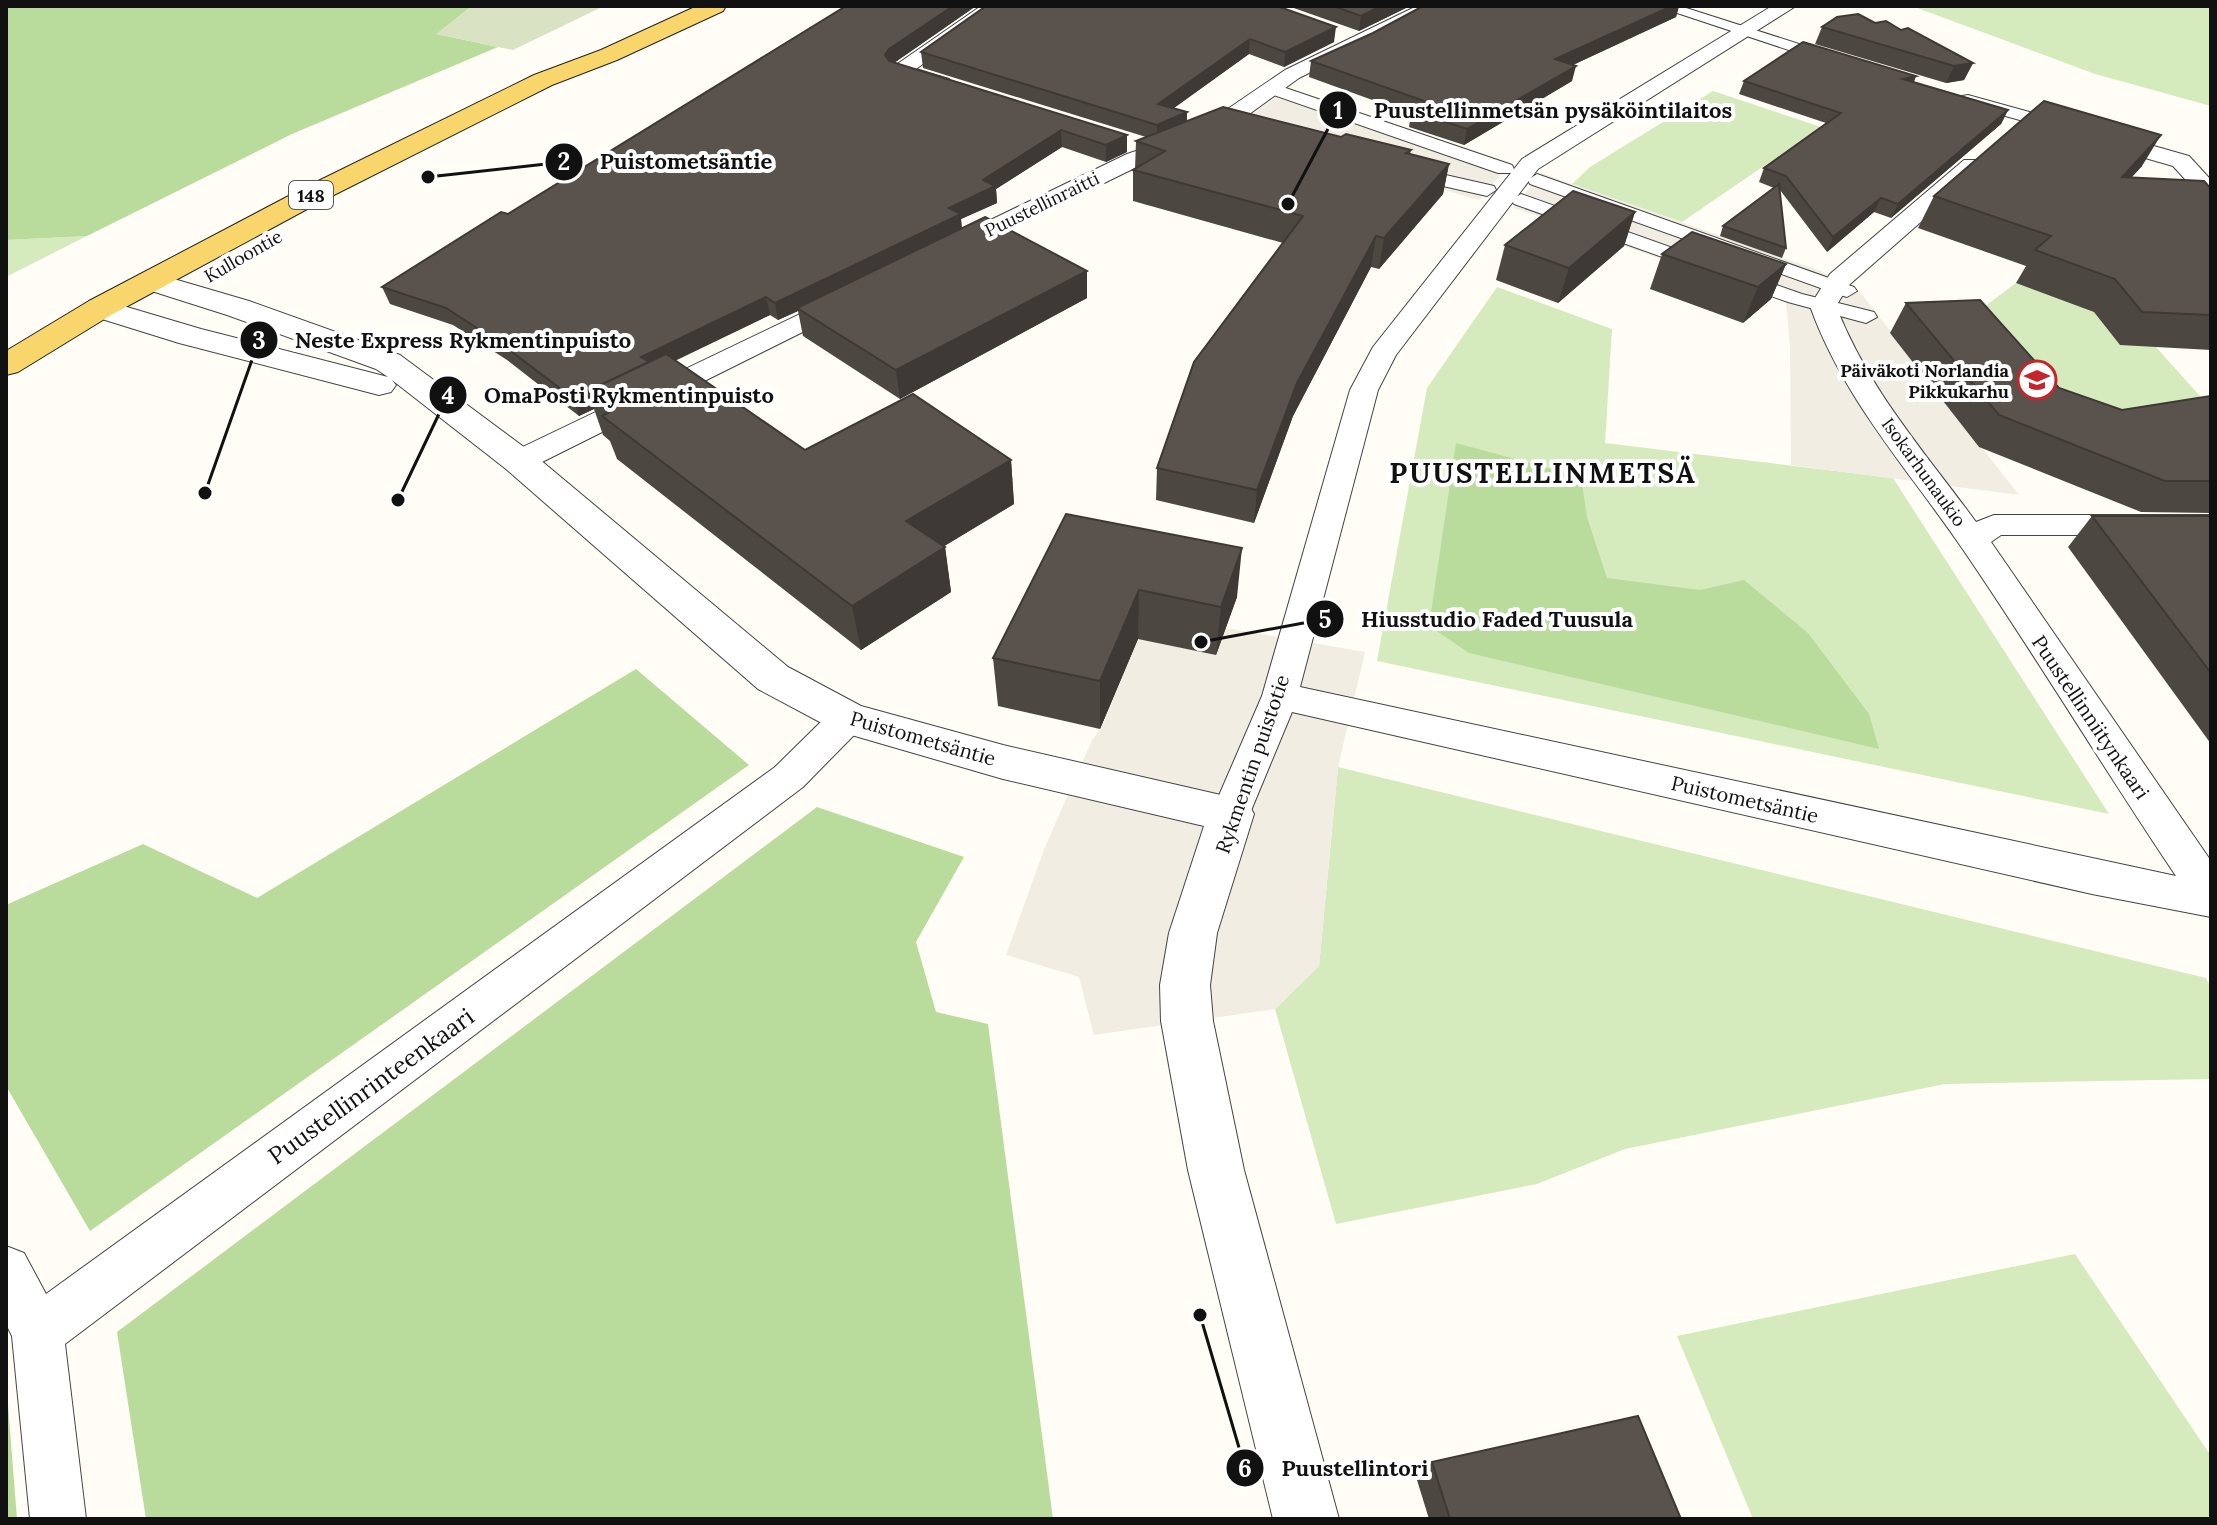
<svg xmlns="http://www.w3.org/2000/svg" width="2217" height="1525" viewBox="0 0 2217 1525" font-family="Lora,serif">
<style>
.green{fill:#d5ebbd}
.forest{fill:#b9dc9c}
.cemetery{fill:#d9e3c4}
.plaza{fill:#f1ede2}
.lines{fill:none;stroke-linecap:round;stroke-linejoin:round}
.pedestrian-casing{stroke:#444;stroke-width:2}
.minor-casing{stroke:#444;stroke-width:2}
.tertiary-casing{stroke:#444;stroke-width:2}
.primary-casing{stroke:#222;stroke-width:2}
.pedestrian{fill:#fff;fill-rule:evenodd}
.minor{fill:#fff;fill-rule:evenodd}
.tertiary{fill:#fff;fill-rule:evenodd}
.primary{fill:#f9d66b;fill-rule:evenodd}
.wall{fill:#4d4742}
.shaded-wall{fill:#3f3936}
.building{fill:#5a524d;stroke:#3f3936;stroke-width:2}
.labels{text-anchor:middle;dominant-baseline:central;stroke-width:8;stroke-linejoin:round;paint-order:stroke}
.shield{fill:#fff;stroke:#585858;stroke-width:2}
.shield-label{font-size:18px;font-weight:bold;fill:#111}
.far-street-label{font-size:18px;fill:#111;stroke:#fff}
.far-poi-label{font-size:18px;font-weight:bold;fill:#111;stroke:#fff;text-anchor:end}
.street-label{font-size:20px;fill:#111;stroke:#fff}
.near-street-label{font-size:24px;fill:#111;stroke:#fff}
.district-label{font-size:28px;font-weight:bold;letter-spacing:2px;fill:#111;stroke:#fff}
.leader{fill:none;stroke:#111;stroke-width:3}
.callout-dot{fill:#111;stroke:#fff;stroke-width:3}
.mark-label{font-size:24px;text-anchor:middle;font-weight:bold;fill:#fff}
.callout-label{font-size:22px;text-anchor:middle;font-weight:bold;fill:#111;stroke:#fff;stroke-width:8;stroke-linejoin:round;paint-order:stroke}
</style>
<rect width="100%" height="100%" fill="#fffdf5"/>
<g class="green">
<path d="M1912,6H2211V106L2095,74Z"/>
<path d="M1713,91L1821,127L1682,222L1572,184L1590,167Z"/>
<path d="M87,236L6,277V240Z"/>
<path d="M2016,283L2094,311L2156,347L2207,404L2100,425L1968,319Z"/>
<path d="M1497,287L1612,329L1605,443L1893,478L2109,814L1377,661L1427,388Z"/>
<path d="M1338,767L2206,978L2211,988V1079L1945,1084L1625,1149L1537,1184L1336,1224L1275,1009L1319,966Z"/>
<path d="M2075,1254L2211,1456V1519H1753L1677,1336Z"/>
</g>
<g class="forest">
<path d="M6,6H472L437,34L498,47L292,134L87,236L6,240Z"/>
<path d="M1456,443L1581,477L1587,517L1607,578L1700,590L1744,580L1808,633L1869,714L1879,749L1469,653L1429,626Z"/>
<path d="M636,669L749,765L90,1231L6,1086V905L143,844L257,898Z"/>
<path d="M817,807L964,857L916,942L936,1012L988,1024L1053,1519H146L117,1332Z"/>
<path d="M6,1380L17,1519H6Z"/>
</g>
<path class="cemetery" d="M472,6H604L513,50L436,34Z"/>
<g class="plaza">
<path d="M1288,88L1511,163L1479,200L1232,129Z"/>
<path d="M1541,173L1821,271L1860,292L2019,495L1791,465L1790,346L1786,302L1514,208Z"/>
<path d="M1226,628L1365,652L1338,767L1319,966L1275,1009L1094,1035L1079,977L1006,955L1045,847L1092,740L1101,729L1138,639Z"/>
</g>
<g class="lines">
<defs>
<g id="pedestrian">
<path d="M1656,6H1680L1840,57L1842,60L1834,65L1828,63Z"/>
<path d="M1271,83L1512,165L1514,169L1512,173H1498L1265,92L1263,88Z"/>
<path d="M1968,95L2033,113L2036,117L2027,122L1962,104L1959,100L1962,96Z"/>
<path d="M1406,166L1494,186L1496,190L1487,196L1399,176L1397,172Z"/>
<path d="M1537,174L1854,287L1857,291L1847,297L1840,295L1530,184L1528,180Z"/>
<path d="M1521,194L1802,294L1874,312L1877,317L1866,323L1788,302L1514,204L1511,200Z"/>
</g>
<g id="minor">
<path d="M981,6H1004L916,69L949,79L952,84L949,89L941,90L893,75L890,71L893,67Z"/>
<path d="M1417,6H1442L1299,78L1226,131L1199,145L1143,164L961,253H943L939,248L943,243L1127,154L1183,135L1210,121L1285,70Z"/>
<path d="M1772,6H1796L1538,169L1396,355L1378,390L1300,687L2176,876C2104,769 2037,658 1964,551C1909,470 1843,399 1810,306L1830,274L1964,160H1980L1984,165L1980,170L1849,285L1836,306C1868,389 1924,451 1976,522L1994,515H2211V535H2001L1991,542L2211,861V917L2092,894L1292,712L1245,825L1231,830L1217,825L1211,814L1262,696L1350,390L1373,347L1522,159Z"/>
<path d="M2101,131L2189,156L2211,180V201L2203,199L2173,166L2093,143L2090,138L2093,133Z"/>
<path d="M846,292L855,294L859,300L855,306L530,468L519,470L508,468L504,461L508,454Z"/>
<path d="M848,704L861,708L866,718L861,728L803,787L65,1344L86,1519H30L12,1336L6,1324V1246L24,1253L46,1294L775,767L835,708Z"/>
</g>
<path id="tertiary" d="M150,272L249,301L400,355L532,453L788,667L861,706L1003,745L1247,801L1254,814L1217,933L1210,985L1213,1021L1244,1170L1339,1519H1273L1188,1170L1161,1021L1160,985L1169,933L1204,826L1003,779L848,734L833,729L758,689L506,469L392,380L396,385L391,392L379,395L179,343L89,315L84,308L89,301L100,299L201,329L388,377L376,369L227,315L139,287L135,281L139,275Z"/>
<path id="primary" d="M697,6H726L723,11L617,60L552,85L322,201L111,315L18,372L6,375V351L89,301L302,189L534,75L601,50Z"/>
</defs>
<use href="#pedestrian" class="pedestrian-casing"/>
<use href="#minor" class="minor-casing"/>
<use href="#tertiary" class="tertiary-casing"/>
<use href="#primary" class="primary-casing"/>
<use href="#pedestrian" class="pedestrian"/>
<use href="#minor" class="minor"/>
<use href="#tertiary" class="tertiary"/>
<use href="#primary" class="primary"/>
</g>
<g class="wall">
<path d="M846,6H976L894,63L1127,152L1106,162L1062,147L996,189L997,203L961,219L962,229L1087,271V298L900,399L803,336L798,311L778,320L770,315L675,360L805,450L1011,460L1014,504L944,546L945,547L951,592L861,650L617,459L610,441L603,435L594,409L579,416L507,360L453,325L390,304L382,287L508,214Z"/>
<path d="M986,6L1334,42L1284,67L1249,54L1174,108L1187,112V121L1341,137L1411,150L1410,154L1449,164L1443,194L1379,269L1371,267L1293,416L1254,523L1156,500L1157,468L1283,243L1133,201V170L1135,169L1136,141L1146,137L923,68L921,52Z"/>
<path d="M1288,6H1410L1359,31Z"/>
<path d="M1423,6H1679L1676,17L1573,65L1572,81L1464,145L1409,127L1411,114L1309,77L1311,61L1373,33Z"/>
<path d="M1875,23L1901,30L1973,63L1964,80L1946,83L1815,44L1822,27Z"/>
<path d="M1916,76L1914,82L2008,110L2001,124L1891,218L1874,212L1827,252L1780,190L1786,248L1782,258L1720,236L1723,226L1774,188L1759,182L1764,168L1826,123L1739,94L1744,81Z"/>
<path d="M2142,166L2132,177L2211,189V350L2120,345L2094,312L2016,283L2026,266L1918,228L1934,196Z"/>
<path d="M1635,212L1624,246L1558,303L1496,280L1505,245Z"/>
<path d="M1662,254L1786,264L1771,299L1743,323L1650,289Z"/>
<path d="M1906,303L2059,388L2122,410L2211,396V513L2141,512L1979,447L1890,333Z"/>
<path d="M1066,514L1237,597L1216,655L1138,639L1100,729L998,706L993,658Z"/>
<path d="M2092,516H2211V744L2068,547Z"/>
<path d="M1432,1462L1681,1519H1429L1417,1480Z"/>
</g>
<g class="shaded-wall">
<path d="M953,6H976L891,65L885,55L889,49Z"/>
<path d="M1381,6H1410L1359,31L1361,16Z"/>
<path d="M1672,6H1679L1676,17L1551,75L1555,59Z"/>
<path d="M1336,27L1334,42L1284,67L1285,52Z"/>
<path d="M1250,39L1249,54L1157,120L1158,104Z"/>
<path d="M1973,63L1964,80L1946,83L1954,66Z"/>
<path d="M1576,66L1572,81L1464,145L1467,129Z"/>
<path d="M1916,76L1910,90L1903,79Z"/>
<path d="M2008,110L2001,124L1891,218L1898,204Z"/>
<path d="M1187,112L1186,128L1157,141V125Z"/>
<path d="M1061,130L1062,147L996,189L997,203L961,219L962,231L797,308L798,311L778,320L775,303L949,208L983,180Z"/>
<path d="M1127,135V152L1106,162V145Z"/>
<path d="M2161,135L2142,166L2102,208L2122,177Z"/>
<path d="M1449,164L1443,194L1379,269L1384,238Z"/>
<path d="M1881,198L1874,212L1827,252L1833,237Z"/>
<path d="M1635,212L1624,246L1558,303L1569,268Z"/>
<path d="M1376,236L1371,267L1293,416L1254,523L1257,490L1297,383Z"/>
<path d="M1786,264L1771,299L1743,323L1758,287Z"/>
<path d="M1087,271V298L900,399L896,370Z"/>
<path d="M766,297L770,315L652,372L641,357Z"/>
<path d="M588,391L594,409L579,416L573,398Z"/>
<path d="M1011,460L1014,504L913,565L906,521Z"/>
<path d="M945,547L951,592L861,650L852,606Z"/>
<path d="M1242,548L1237,597L1216,655L1221,607Z"/>
<path d="M1139,590L1138,639L1100,729V681Z"/>
</g>
<g class="building">
<path d="M846,6H953L889,49L885,55L889,61L1127,135L1106,145L1061,130L983,180L995,186L949,208L961,214L775,303L766,297L641,357L649,362L573,398L500,343L446,308L382,287L501,212L508,214Z"/>
<path d="M986,6H1277L1336,27L1285,52L1250,39L1158,104L1187,112L1157,125L921,52Z"/>
<path d="M1333,6H1381L1361,16Z"/>
<path d="M1423,6H1672L1555,59L1576,66L1467,129L1412,111L1427,102L1311,61L1373,33Z"/>
<path d="M1858,14L1875,23L1886,21L1901,30L1908,28L1973,63L1954,66L1822,27L1837,17Z"/>
<path d="M1803,42L1916,76L1903,79L2008,110L1898,204L1881,198L1833,237L1786,176L1764,168L1841,113L1744,81Z"/>
<path d="M2044,101L2161,135L2122,177L2204,181L2211,189V315L2142,312L2115,279L2035,250L2051,236L1934,196Z"/>
<path d="M1223,107L1341,137L1346,134L1411,150L1406,153L1449,164L1384,238L1376,236L1297,383L1257,490L1157,468L1194,362L1303,216L1133,170L1165,151L1136,141Z"/>
<path d="M1779,184L1786,248L1723,226Z"/>
<path d="M1573,191L1635,212L1569,268L1505,245Z"/>
<path d="M985,217L1087,271L896,370L797,308Z"/>
<path d="M1692,232L1786,264L1758,287L1662,254Z"/>
<path d="M1980,300L2059,388L2122,410L2211,396V481H2165L1999,415L1906,303Z"/>
<path d="M666,354L805,450L913,394L1011,460L906,521L945,547L852,606L602,416L613,410L588,391Z"/>
<path d="M1066,514L1242,548L1221,607L1139,590L1100,681L993,658Z"/>
<path d="M2092,516H2211V673Z"/>
<path d="M1638,1416L1681,1519H1450L1432,1462Z"/>
</g>
<defs>
<symbol id="school-ring" viewBox="-11 -11 22 22"><circle r="9.5" fill="#fff" stroke="#c4262e" stroke-width="1.5"/><path d="M0-5L7-2L0 1L-7-2ZM-4 1L0 2.5L4 1V4Q0 6-4 4Z" fill="#c4262e"/></symbol>
</defs>
<g fill-rule="evenodd">
<use href="#school-ring" x="2015" y="358" width="44" height="44"/>
</g>
<g class="labels">
<rect class="shield" x="289" y="181" width="44" height="28" rx="6"/>
<g class="shield-label">
<text x="311" y="195">148</text>
</g>
<g class="far-street-label">
<text transform="translate(1042 204) rotate(-26)">Puustellinraitti</text>
<text transform="translate(243 256) rotate(-30)">Kulloontie</text>
<text transform="translate(1924 472) rotate(54)">Isokarhunaukio</text>
</g>
<g class="far-poi-label">
<text x="2009" y="370">Päiväkoti Norlandia<tspan x="2009" dy="21">Pikkukarhu</tspan></text>
</g>
<g class="street-label">
<text transform="translate(2091 717) rotate(56)">Puustellinniitynkaari</text>
<text transform="translate(923 738) rotate(16)">Puistometsäntie</text>
<text transform="translate(1252 764) rotate(-71)">Rykmentin puistotie</text>
<text transform="translate(1745 799) rotate(13)">Puistometsäntie</text>
</g>
<g class="near-street-label">
<text transform="translate(371 1086) rotate(-36)">Puustellinrinteenkaari</text>
</g>
<g class="district-label">
<text x="1543" y="473">PUUSTELLINMETSÄ</text>
</g>
</g>
<path class="leader" d="M1288 204L1338 110M428 177L564 162M205 493L259 340M398 500L448 395M1201 642L1325 619M1200 1315L1245 1468"/>
<g class="callout-dot">
<circle cx="1288" cy="204" r="8"/>
<circle cx="428" cy="177" r="8"/>
<circle cx="205" cy="493" r="8"/>
<circle cx="398" cy="500" r="8"/>
<circle cx="1201" cy="642" r="8"/>
<circle cx="1200" cy="1315" r="8"/>
<circle cx="1338" cy="110" r="20"/>
<circle cx="564" cy="162" r="20"/>
<circle cx="259" cy="340" r="20"/>
<circle cx="448" cy="395" r="20"/>
<circle cx="1325" cy="619" r="20"/>
<circle cx="1245" cy="1468" r="20"/>
</g>
<g class="mark-label">
<text x="1338" y="119">1</text>
<text x="564" y="170">2</text>
<text x="259" y="349">3</text>
<text x="448" y="404">4</text>
<text x="1325" y="628">5</text>
<text x="1245" y="1477">6</text>
</g>
<g class="callout-label">
<text x="1553" y="118">Puustellinmetsän pysäköintilaitos</text>
<text x="686" y="169">Puistometsäntie</text>
<text x="463" y="348">Neste Express Rykmentinpuisto</text>
<text x="629" y="403">OmaPosti Rykmentinpuisto</text>
<text x="1497" y="627">Hiusstudio Faded Tuusula</text>
<text x="1355" y="1476">Puustellintori</text>
</g>
<rect width="2217" height="1525" fill="none" stroke="#111111" stroke-width="16"/>
</svg>
